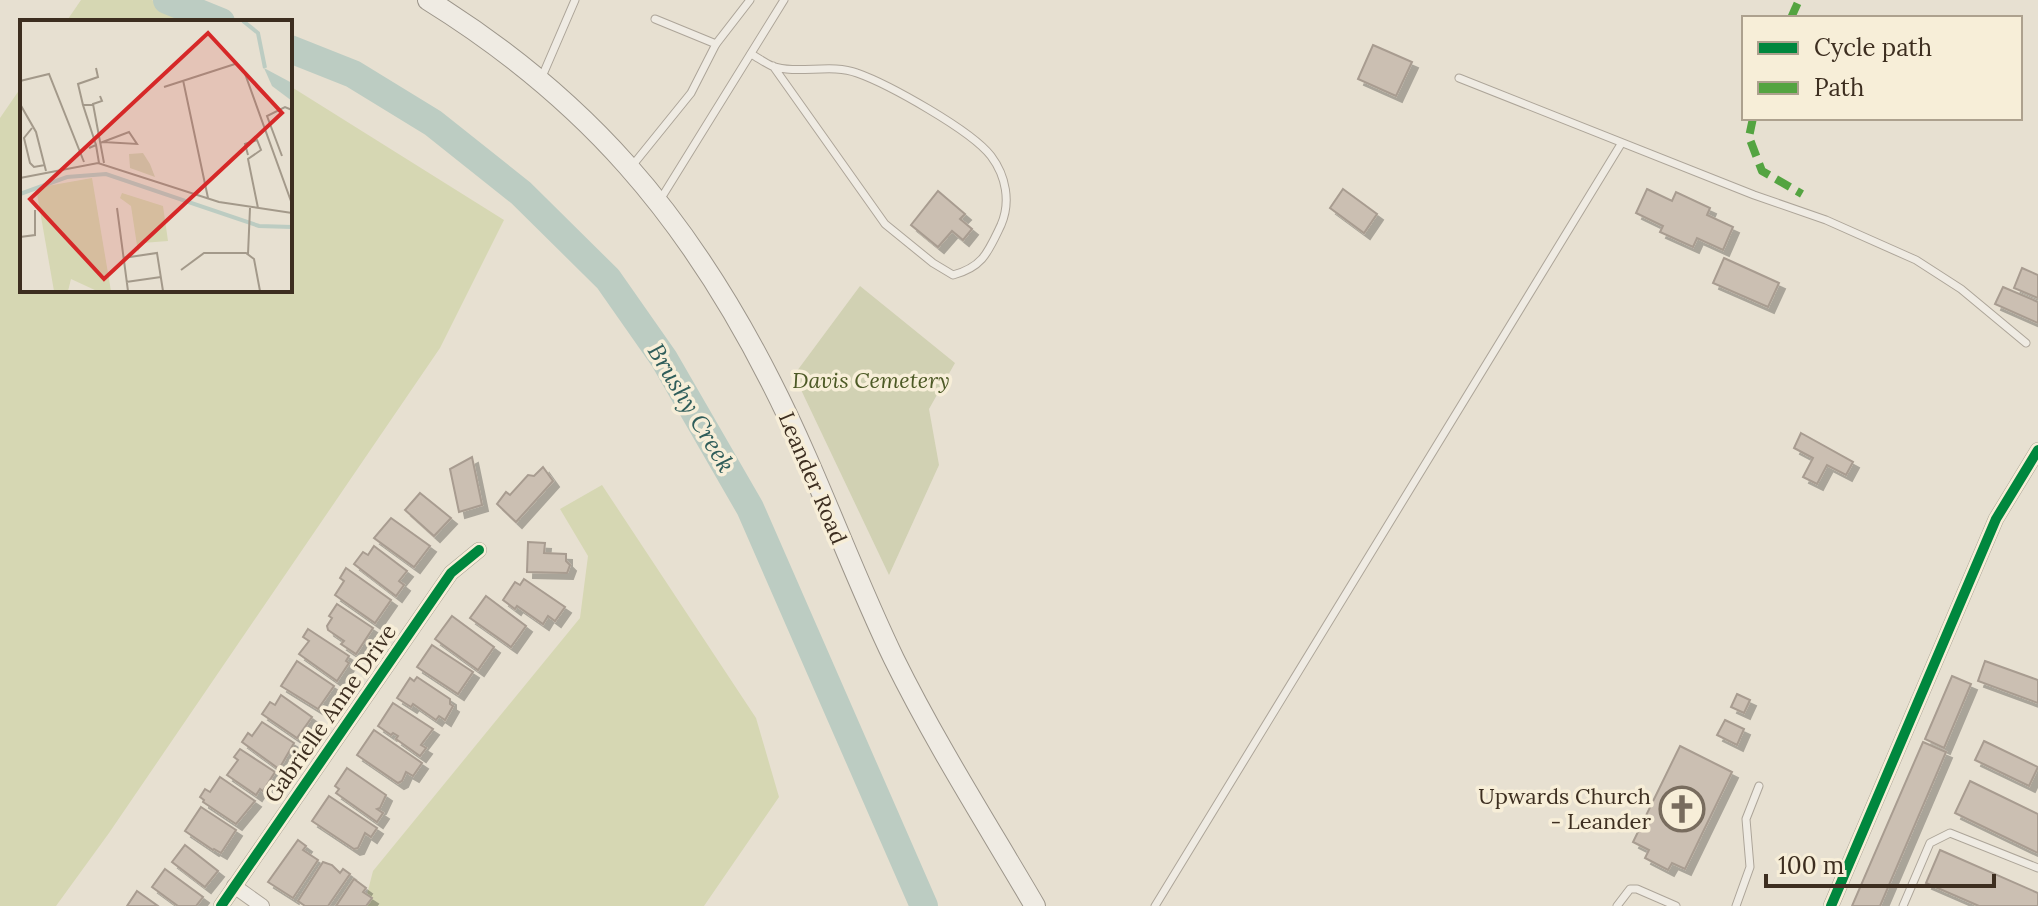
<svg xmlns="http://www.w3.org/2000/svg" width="2038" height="906" font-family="Lora,serif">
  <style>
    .green { fill: #d6d7b3 }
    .cemetery { fill: #d1d1b3 }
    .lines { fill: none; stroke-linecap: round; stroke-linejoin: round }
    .river { stroke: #bcccc2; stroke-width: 28 }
    .building { fill: #cbbfb2; stroke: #a89c90; stroke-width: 2; filter: url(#shadow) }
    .lane-casing { stroke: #ada599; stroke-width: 9 }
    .street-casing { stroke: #ada599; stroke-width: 16 }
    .secondary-casing { stroke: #9c958a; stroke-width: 22 }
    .lane { stroke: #efebe3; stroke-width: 7 }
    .street { stroke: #efebe3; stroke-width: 14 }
    .secondary { stroke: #efebe3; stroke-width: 20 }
    .quiet { stroke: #54a441; stroke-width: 8; stroke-dasharray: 16 8; stroke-linecap: butt }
    .cycleway-casing { stroke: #f7eed8; stroke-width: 15 }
    .cycleway { stroke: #00873e; stroke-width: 10 }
    .labels { text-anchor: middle; stroke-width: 7; stroke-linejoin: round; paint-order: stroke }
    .park-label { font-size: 22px; font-style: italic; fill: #4d5a26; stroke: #f7eed8 }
    .street-label { font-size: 22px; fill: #3d2e20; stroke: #f7eed8 }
    .poi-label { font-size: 22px; fill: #3d2e20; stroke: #f7eed8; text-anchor: end }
    .water-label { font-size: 24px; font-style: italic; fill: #2f5d5a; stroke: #f7eed8 }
    .inset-river { fill: none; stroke: #bcccc2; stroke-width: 4 }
    .inset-road { fill: none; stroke: #a3998a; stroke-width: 2 }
    .view { fill: #d62828; fill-opacity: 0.15; stroke: #d62828; stroke-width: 4 }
    .inset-edge { fill: none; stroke: #3d2e20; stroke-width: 4 }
  </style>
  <defs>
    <filter id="shadow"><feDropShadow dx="6" dy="6" stdDeviation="0" flood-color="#0004"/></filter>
  </defs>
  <rect width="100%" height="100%" fill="#e7e0d1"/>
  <g class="green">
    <polygon points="81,0 152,0 187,22 66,22"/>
    <polygon points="22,86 22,290 290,290 290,86 504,220 440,348 109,833 56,906 0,906 0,118"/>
    <polygon points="602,485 756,718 779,797 704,906 364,906 373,871 580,618 588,556 560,509"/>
  </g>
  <polygon class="cemetery" points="860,286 955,363 929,409 939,465 889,575 794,375"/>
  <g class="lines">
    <g class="river">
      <polyline points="167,0 221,22"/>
      <polyline points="290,49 353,74 433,123 521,193 608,279 664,359 750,508 924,906"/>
    </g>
  </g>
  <g class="building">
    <polygon points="1373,45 1412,62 1396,96 1358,79"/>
    <polygon points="1343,189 1377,214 1364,233 1330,208"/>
    <polygon points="1647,189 1672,201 1676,192 1710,208 1707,215 1733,227 1723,250 1697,238 1693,247 1660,232 1663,226 1636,213"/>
    <polygon points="938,191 965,214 960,219 972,229 963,240 952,231 938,247 911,225"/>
    <polygon points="1724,258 1779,283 1768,307 1713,283"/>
    <polygon points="2022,268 2038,275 2038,298 2014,288"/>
    <polygon points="2003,287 2038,302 2038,323 1995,304"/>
    <polygon points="1801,433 1853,462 1846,475 1827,465 1817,484 1803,477 1813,458 1794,448"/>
    <polygon points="472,457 482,505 459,512 450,469"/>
    <polygon points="543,467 553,481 516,522 497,504 506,492 510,495 528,475 534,476"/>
    <polygon points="420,493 451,518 434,536 405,510"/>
    <polygon points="391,518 430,546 414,567 374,538"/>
    <polygon points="528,542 545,543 544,553 566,554 566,561 570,565 567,573 527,572"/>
    <polygon points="374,546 407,571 399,581 404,585 396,596 354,564 363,552 368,555"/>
    <polygon points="346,568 391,600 375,623 335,595 344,581 340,578"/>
    <polygon points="524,579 565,607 555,621 548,616 543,624 517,606 515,609 503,600 515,582 520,585"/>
    <polygon points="486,596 526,626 511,647 470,618"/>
    <polygon points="337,604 373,628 356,654 341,644 344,641 328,630 327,626 332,618 329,616"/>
    <polygon points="452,616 494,647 478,670 435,639"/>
    <polygon points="308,629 349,656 346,661 349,663 337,681 299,654 309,641 303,637"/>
    <polygon points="432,645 473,672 458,694 417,667"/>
    <polygon points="297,661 334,686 318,709 281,686"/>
    <polygon points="1985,661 2038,680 2038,703 1978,681"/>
    <polygon points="1952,676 1971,684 1944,748 1925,739"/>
    <polygon points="417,677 450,699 450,704 453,706 445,720 439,716 436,720 413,704 411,707 397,698 410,678 414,681"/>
    <polygon points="1737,694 1750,700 1744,713 1731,707"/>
    <polygon points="281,695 312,717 297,738 262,714 270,702 275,705"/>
    <polygon points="393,703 433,729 421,745 426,748 420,756 396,739 398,736 393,733 391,735 378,726"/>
    <polygon points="1725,720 1744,729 1737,745 1717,735"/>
    <polygon points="262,722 294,743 279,769 242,742 248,733 252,736"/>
    <polygon points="374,730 422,763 413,776 406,772 402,781 398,783 357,755"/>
    <polygon points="1984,741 2038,767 2029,786 1975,760"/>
    <polygon points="1923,742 1946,752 1880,906 1852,906"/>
    <polygon points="1680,746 1732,772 1685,869 1672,863 1668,870 1645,858 1649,850 1633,842"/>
    <polygon points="240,749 275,772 263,791 260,789 256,795 227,775 238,760 234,757"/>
    <polygon points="347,768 386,795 380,808 377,809 383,813 377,822 336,793 339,789 335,786"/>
    <polygon points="220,777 255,801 236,824 203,802 204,800 200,797 205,789 210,792"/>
    <polygon points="1970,781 2038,814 2038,853 1955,813"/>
    <polygon points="329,796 377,828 371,837 365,833 358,848 354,849 312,821"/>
    <polygon points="201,807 236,830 221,853 214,849 213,850 185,831"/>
    <polygon points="298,840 306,846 303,850 318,860 293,898 268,882"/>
    <polygon points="185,845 218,871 205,887 172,862"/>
    <polygon points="1940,850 2038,893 2038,906 1979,906 1926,883"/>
    <polygon points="323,862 332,865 340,873 343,869 350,874 328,906 305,906 298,901"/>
    <polygon points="165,869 203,897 196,906 178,906 152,887"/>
    <polygon points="354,879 366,888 363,892 372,898 366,906 336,906"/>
    <polygon points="137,891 158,906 127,906"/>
  </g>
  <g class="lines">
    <g class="lane-casing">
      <g id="lane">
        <polyline points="716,44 750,0"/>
        <path d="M751,54C757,57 765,63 772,66C798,75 831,63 857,73C888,84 971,130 991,156C1006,176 1011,202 1001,225C988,252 983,267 953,275L933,263L885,224L773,66"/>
        <polyline points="1459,78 1754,195 1826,220 1916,260 1961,289 2026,343"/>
        <polyline points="541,79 575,0"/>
        <polyline points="632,166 691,93 716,44 655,19"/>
        <polyline points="660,200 784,0"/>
        <polyline points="1155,906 1621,144"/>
        <polyline points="1617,906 1630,889 1637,889 1676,906"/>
        <polyline points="1736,906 1750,867 1746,819 1759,786"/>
        <polyline points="1903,906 1930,843 1950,833 2038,868"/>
      </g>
    </g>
    <g class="street-casing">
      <g id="street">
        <polyline points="234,886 262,906"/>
        <polyline points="221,906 451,573 479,550"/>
        <polyline points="1831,906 1996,519 2038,450"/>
      </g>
    </g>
    <g class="secondary-casing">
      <path id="secondary" d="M428,0C586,98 687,216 771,382C817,472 850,568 894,659C936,744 987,824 1035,906"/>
    </g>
    <use href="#lane" class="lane"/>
    <use href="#street" class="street"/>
    <use href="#secondary" class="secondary"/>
    <g class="quiet">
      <polyline points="1791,18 1799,0"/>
      <polyline points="1753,118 1749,137 1762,171 1802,194"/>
    </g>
    <g class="cycleway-casing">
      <g id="cycleway">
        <polyline points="221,906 451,573 479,550"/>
        <polyline points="1831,906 1996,519 2038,450"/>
      </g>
    </g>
    <use href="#cycleway" class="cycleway"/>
  </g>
  <defs>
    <g id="church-ring" transform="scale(2.3)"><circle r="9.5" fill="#f7eed8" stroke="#786c5e" stroke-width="1.5"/><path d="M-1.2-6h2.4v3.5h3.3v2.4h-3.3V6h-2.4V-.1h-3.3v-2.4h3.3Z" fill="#786c5e"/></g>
  </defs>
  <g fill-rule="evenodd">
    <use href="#church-ring" x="1682" y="809"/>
  </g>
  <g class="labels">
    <g class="park-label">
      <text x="871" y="388">Davis Cemetery</text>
    </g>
    <g class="street-label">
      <text transform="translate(813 478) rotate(67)" y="8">Leander Road</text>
      <text transform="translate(330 713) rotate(-55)" y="8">Gabrielle Anne Drive</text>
    </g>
    <g class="poi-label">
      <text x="1651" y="804">Upwards Church<tspan x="1651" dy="25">- Leander</tspan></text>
    </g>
    <g class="water-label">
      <text transform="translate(691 408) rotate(59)" y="8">Brushy Creek</text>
    </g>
  </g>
  <g transform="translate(20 20)">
    <rect width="272" height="272" fill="#e7e0d1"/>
    <path d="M72,158L91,271H77L51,259L48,271H34L16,168ZM102,173L143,186L148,221L122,223L118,232L111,186L100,178Z" fill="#d6d7b3"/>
    <path d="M123,133L130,144L135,157L110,148L109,134Z" fill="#d1d1b3"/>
    <path d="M244,48L272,63V81L252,66Z" fill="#bcccc2"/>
    <path class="inset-river" d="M223,1L238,13L245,48M0,174L47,157L86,154L239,206L272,207"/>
    <path class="inset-road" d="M224,51L272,184M163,60L188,178M0,61L29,54L64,142M144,67L215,44M80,76L82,81L73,84L84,143M0,84L16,112L26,151M63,85L58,64L78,57L76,48M73,85H63L76,125M12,108L4,118L10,143L14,147L25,145M80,123L109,112L117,124L83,122M69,128L76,125L79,143M228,135L225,124L237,120L241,130L228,139L238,188M262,136L247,96L265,87L272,90M0,158L78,143L199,182L272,193M97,188L108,271M0,217L15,215V190M228,234L230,188M103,238L137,233L143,271M161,250L184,233H226L234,239L240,271M106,262L141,257"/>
    <path class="view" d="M188,13L262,93L84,259L10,179Z"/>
    <rect width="272" height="272" class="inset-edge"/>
  </g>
  <rect x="1742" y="16" width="280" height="104" fill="#f7eed8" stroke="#ada18e" stroke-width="2"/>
  <rect x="1758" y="42" width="40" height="12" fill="#00873e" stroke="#ada18e" stroke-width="2"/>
  <text x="1814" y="56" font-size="24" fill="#3d2e20">Cycle path</text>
  <rect x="1758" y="82" width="40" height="12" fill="#54a441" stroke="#ada18e" stroke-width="2"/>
  <text x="1814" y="96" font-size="24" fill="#3d2e20">Path</text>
  <path d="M1766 874v12h228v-12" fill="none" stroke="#3d2e20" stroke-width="4"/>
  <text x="1778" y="874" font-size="24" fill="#3d2e20" stroke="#f7eed8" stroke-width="6" paint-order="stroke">100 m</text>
</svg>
